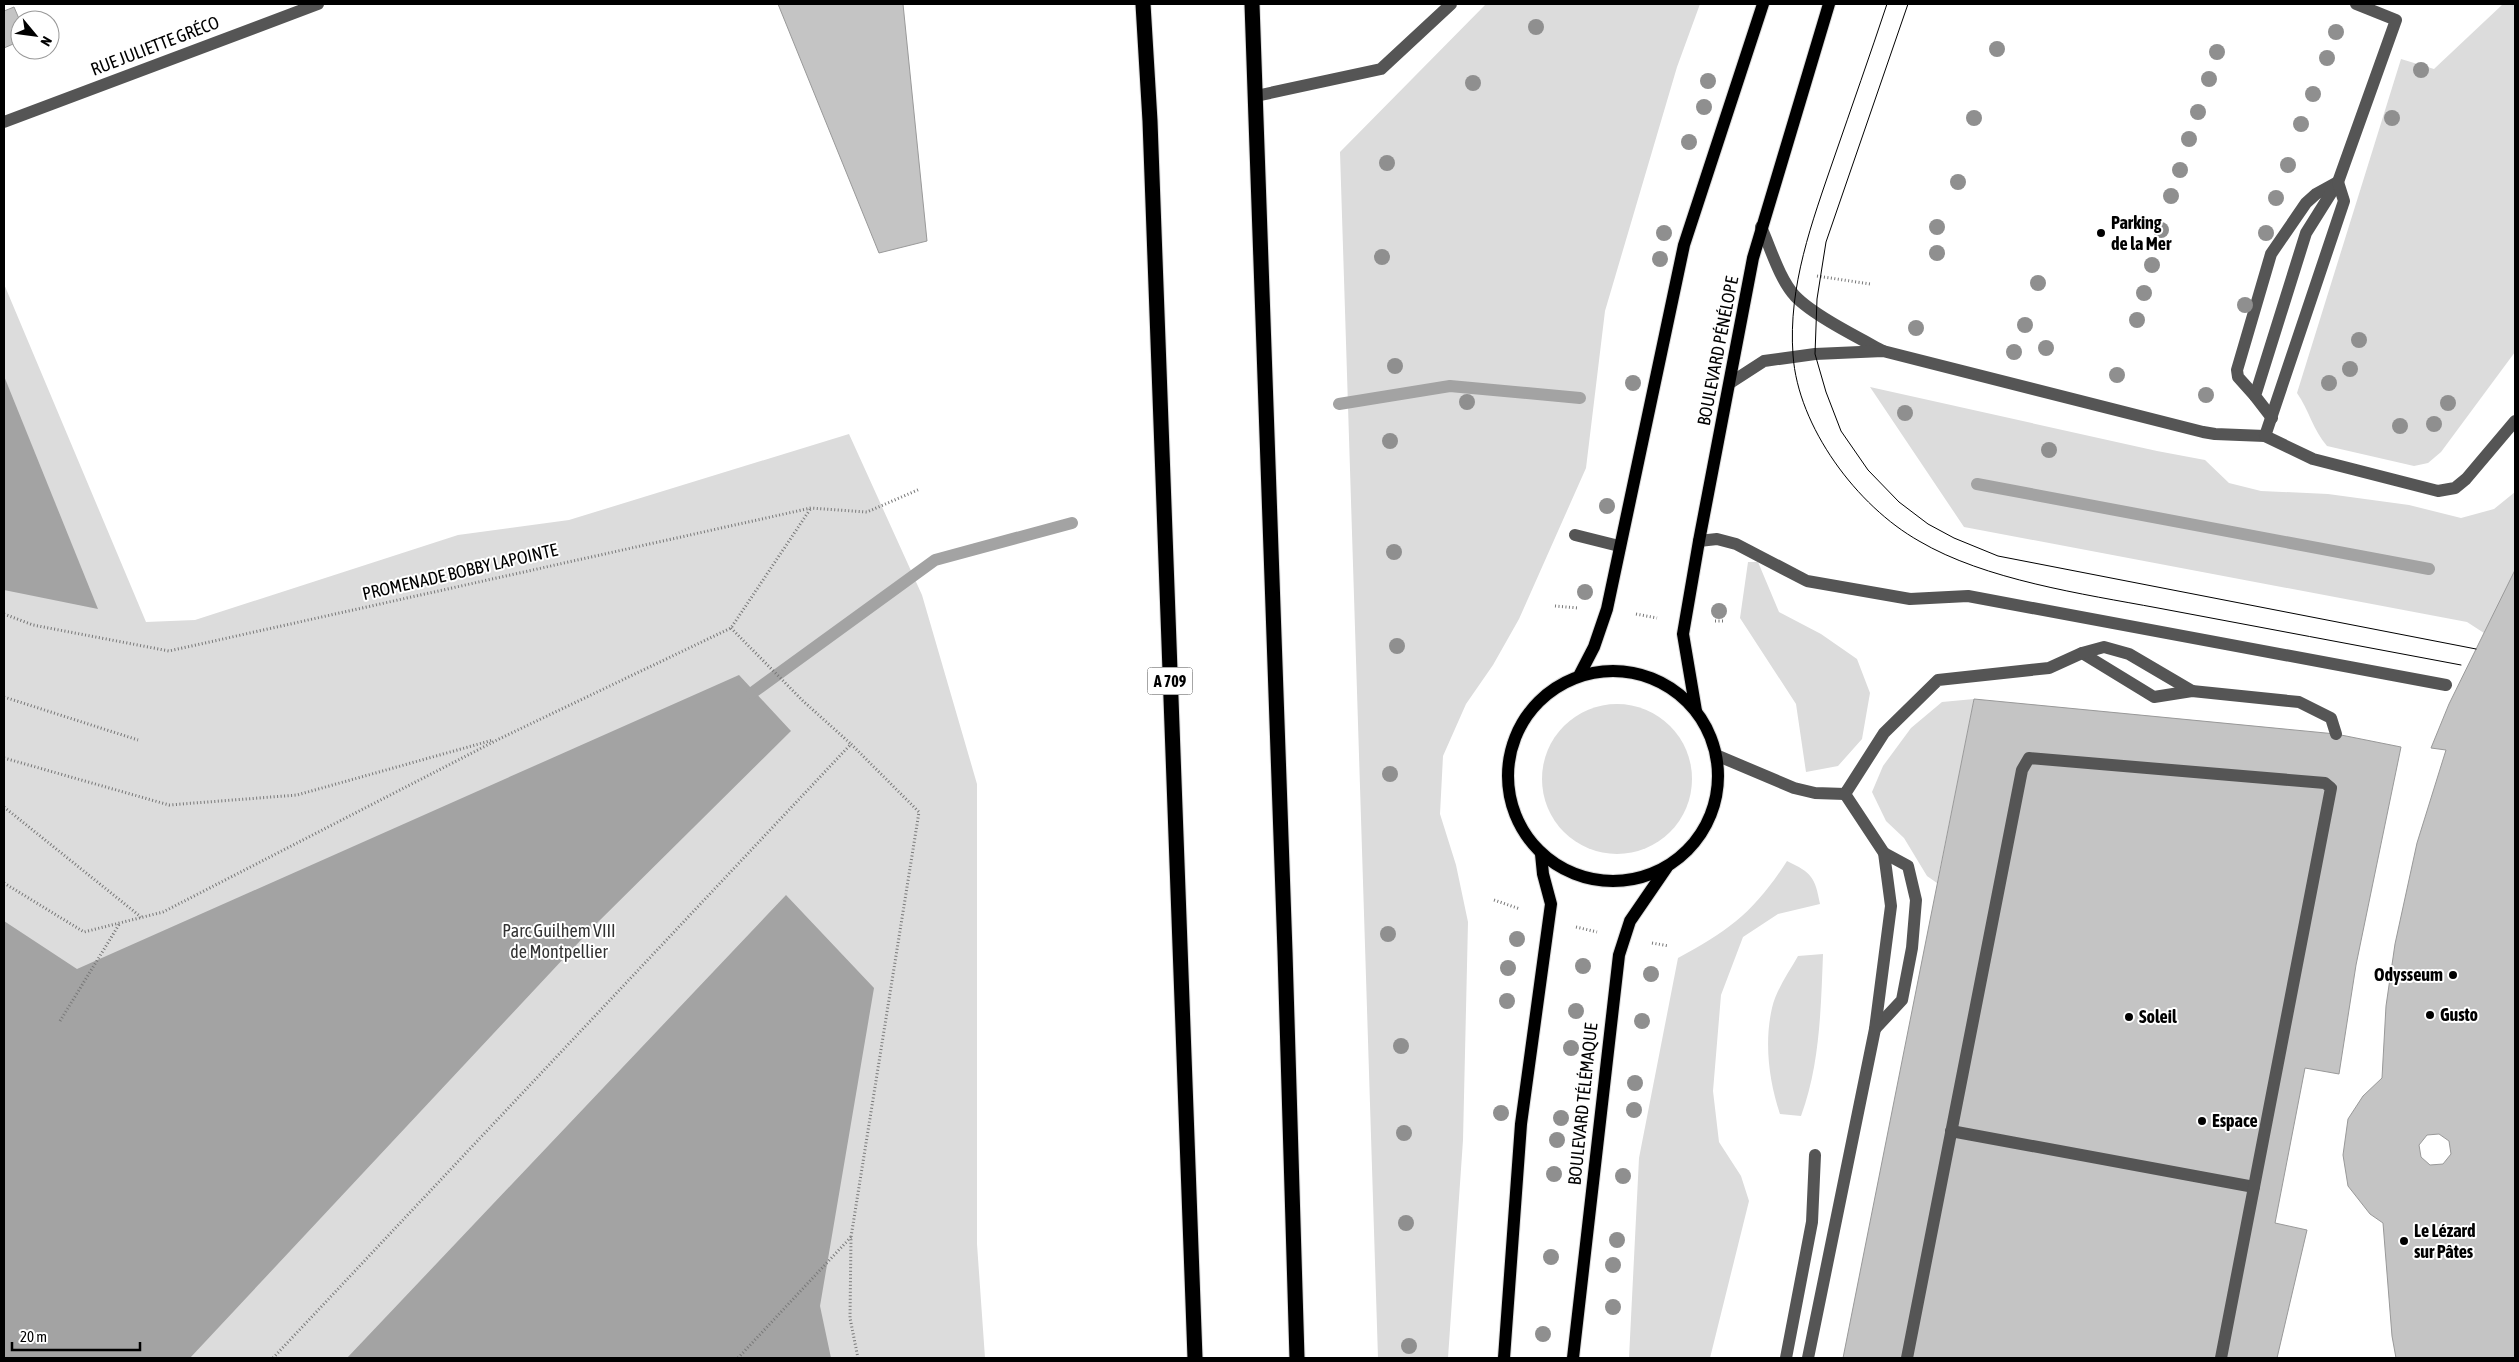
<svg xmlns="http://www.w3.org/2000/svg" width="2519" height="1362" font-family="'Asap Condensed',sans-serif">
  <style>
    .green { fill: #dcdcdc }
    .water { fill: #a3a3a3 }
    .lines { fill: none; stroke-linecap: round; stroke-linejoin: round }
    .stream { stroke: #a3a3a3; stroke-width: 12 }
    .building { fill: #c4c4c4; stroke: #999; fill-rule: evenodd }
    .major-casing { stroke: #dbdbdb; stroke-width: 14 }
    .highway-casing { stroke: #dbdbdb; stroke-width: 17 }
    .path { stroke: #777; stroke-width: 3; stroke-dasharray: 1 2.5; stroke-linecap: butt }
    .minor { stroke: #555; stroke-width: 12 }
    .major { stroke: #000; stroke-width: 12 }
    .highway { stroke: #000; stroke-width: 15 }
    .tram { stroke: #000; stroke-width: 1 }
    .tree { fill: #8f8f8f }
    .poi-dot { fill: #000; stroke: #fff; stroke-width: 2 }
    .labels { text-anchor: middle; stroke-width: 4; stroke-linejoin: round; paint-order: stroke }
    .shield { fill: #fff; stroke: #4c4c4c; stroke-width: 1 }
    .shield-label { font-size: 16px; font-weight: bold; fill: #000 }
    .street-label { font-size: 18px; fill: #000; stroke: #fff }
    .poi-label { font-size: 18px; font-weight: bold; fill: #000; stroke: #fff; text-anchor: start }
    .park-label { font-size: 18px; fill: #333; stroke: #fff }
  </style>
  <rect width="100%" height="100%" fill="#fff"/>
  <g class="green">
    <polygon points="1486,4 1700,4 1677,67 1605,311 1586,468 1519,619 1493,665 1466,704 1443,756 1440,814 1456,865 1468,922 1463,1140 1448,1358 1378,1358 1340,152"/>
    <path d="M2503,4H2515V352L2441,452L2428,463L2414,466L2327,446C2313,430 2309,410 2297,393L2401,59L2434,69Z"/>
    <polygon points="4,284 146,622 195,620 458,535 569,520 849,434 922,595 977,784 977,1244 985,1358 4,1358"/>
    <polygon points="1870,387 2157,451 2205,460 2229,483 2261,491 2328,494 2409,505 2461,518 2494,509 2515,492 2515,570 2484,633 2467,622 1964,527"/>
    <polygon points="1748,562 1758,562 1779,612 1821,634 1857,659 1870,693 1862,739 1838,766 1806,772 1796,704 1740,618"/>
    <polygon points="1974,699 1937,883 1927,876 1904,838 1886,821 1872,792 1883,766 1911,728 1942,702"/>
    <circle cx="1617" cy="779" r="75"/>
    <path d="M1787,861C1812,873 1815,877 1820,904L1778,914L1743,937L1721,995L1713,1091L1719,1142L1741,1176L1749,1201L1710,1358H1629L1639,1158L1678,958C1729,931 1755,911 1787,861Z"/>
    <path d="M1823,954C1821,1007 1820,1065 1801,1116L1780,1114C1769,1081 1764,1043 1772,1008C1776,990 1789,972 1798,956Z"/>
  </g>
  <g class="water">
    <polygon points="4,376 98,609 4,590"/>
    <polygon points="739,675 791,731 594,926 190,1358 4,1358 4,921 77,969"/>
    <polygon points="786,895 874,988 820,1306 831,1358 347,1358"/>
  </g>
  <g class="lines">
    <g class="stream">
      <polyline points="1339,404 1450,386 1580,398"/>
      <polyline points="1977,484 2429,569"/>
      <polyline points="752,693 935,560 1072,523"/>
    </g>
  </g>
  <g class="building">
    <polygon points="778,4 903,4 927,241 879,253"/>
    <polygon points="14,7 20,21 20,41 4,48 4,11"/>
    <path d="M2515,570V1358H2396L2392,1336L2383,1223L2370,1214L2348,1186L2343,1155L2348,1119L2363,1096L2382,1078L2386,1006L2395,944L2417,843L2446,750L2431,748L2449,704ZM2439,1134L2449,1141L2451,1154L2443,1164L2430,1165L2421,1157L2419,1145L2427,1135Z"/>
    <polygon points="1974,699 2336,734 2401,747 2356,965 2339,1074 2305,1068 2275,1223 2307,1230 2277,1358 1843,1358"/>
  </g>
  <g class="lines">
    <g class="major-casing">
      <g id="major">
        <circle cx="1613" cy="776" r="105"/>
        <polyline points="1579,676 1594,647 1607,609 1684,245 1763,4"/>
        <polyline points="1696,711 1683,634 1699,541 1753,258 1829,4"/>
        <polyline points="1504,1358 1521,1124 1551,904 1543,874 1541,854"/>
        <polyline points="1573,1358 1619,955 1630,921 1667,867"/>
      </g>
    </g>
    <g class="highway-casing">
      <g id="highway">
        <polyline points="1143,4 1150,121 1195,1358"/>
        <polyline points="1252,4 1285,952 1297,1358"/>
      </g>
    </g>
    <g class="path">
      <polyline points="1817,276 1870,284"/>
      <polyline points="1555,606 1578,608"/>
      <polyline points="4,614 33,625 169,651 811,508 867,512 920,489"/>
      <polyline points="1636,614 1657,618"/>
      <polyline points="1715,621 1725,621"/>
      <polyline points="731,628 803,701 851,744"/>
      <polyline points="4,697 138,740"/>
      <polyline points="4,758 169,805 297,795 493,740"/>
      <polyline points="4,807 141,917"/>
      <polyline points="4,883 84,932 163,912 501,738 731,628 811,508"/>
      <polyline points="1494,900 1520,909"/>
      <polyline points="1576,927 1597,932"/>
      <polyline points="1652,943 1669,946"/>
      <polyline points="60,1021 120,923"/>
      <polyline points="273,1358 851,744 919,812 851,1237 850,1318 858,1358"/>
      <polyline points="738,1358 851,1237"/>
    </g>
    <g class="minor">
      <polyline points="1256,96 1381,69 1451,4"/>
      <polyline points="4,122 318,4"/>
      <path d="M1761,227C1771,249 1779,278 1795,296C1813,315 1859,338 1883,351"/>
      <polyline points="1730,383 1764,361 1815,354 1883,351 2203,432 2215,434 2265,436 2313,459 2438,491 2455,488 2466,479 2515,421"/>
      <polyline points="2255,396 2238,377 2237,370 2271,254 2306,203 2316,194 2336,183"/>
      <polyline points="2272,418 2255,396 2306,233 2338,182 2396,20 2356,4"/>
      <polyline points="2265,436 2344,201 2338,182"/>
      <polyline points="1575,535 1619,546"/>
      <polyline points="1699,541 1717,539 1736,544 1807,581 1910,599 1968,596 2446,685"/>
      <polyline points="2082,653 2154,697 2192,691 2299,702 2331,718 2336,734"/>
      <polyline points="1716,755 1794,788 1815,793 1845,794 1884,733 1938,680 2049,668 2082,653 2104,647 2129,654 2192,691"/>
      <polyline points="1875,1029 1902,1000 1912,948 1916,900 1908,866 1884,853"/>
      <polyline points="1951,1131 2254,1187"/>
      <polyline points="1786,1358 1812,1222 1815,1155"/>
      <polyline points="1808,1358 1875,1029 1891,906 1884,853 1845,794"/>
      <polyline points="1907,1358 2022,770 2029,758 2325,783 2331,788 2221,1358"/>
    </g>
    <use href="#major" class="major"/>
    <use href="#highway" class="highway"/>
    <g class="tram">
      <path d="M1887,4C1870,55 1852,106 1834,158C1812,222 1788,286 1793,355C1798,427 1857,506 1919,541C1985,580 2083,594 2158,608C2259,627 2360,646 2461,665"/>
      <polyline points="1908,4 1826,242 1817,299 1815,354 1826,392 1841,431 1868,470 1899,502 1928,524 1954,538 1998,556 2476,649"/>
    </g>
  </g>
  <g class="tree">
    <circle cx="1536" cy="27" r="8"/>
    <circle cx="2336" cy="32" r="8"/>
    <circle cx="1997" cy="49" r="8"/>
    <circle cx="2217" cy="52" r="8"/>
    <circle cx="2327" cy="58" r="8"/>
    <circle cx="2421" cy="70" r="8"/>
    <circle cx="2209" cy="79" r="8"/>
    <circle cx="1708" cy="81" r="8"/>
    <circle cx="1473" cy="83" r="8"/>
    <circle cx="2313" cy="94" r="8"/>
    <circle cx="1704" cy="107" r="8"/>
    <circle cx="2198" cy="112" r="8"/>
    <circle cx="1974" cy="118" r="8"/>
    <circle cx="2392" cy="118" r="8"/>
    <circle cx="2301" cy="124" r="8"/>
    <circle cx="2189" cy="139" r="8"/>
    <circle cx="1689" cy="142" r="8"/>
    <circle cx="1387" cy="163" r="8"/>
    <circle cx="2288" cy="165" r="8"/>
    <circle cx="2180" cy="170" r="8"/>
    <circle cx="1958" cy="182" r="8"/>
    <circle cx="2171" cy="196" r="8"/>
    <circle cx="2276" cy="198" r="8"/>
    <circle cx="1937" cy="227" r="8"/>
    <circle cx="2161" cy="230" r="8"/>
    <circle cx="1664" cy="233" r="8"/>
    <circle cx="2266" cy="233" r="8"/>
    <circle cx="1937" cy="253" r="8"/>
    <circle cx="1382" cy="257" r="8"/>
    <circle cx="1660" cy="259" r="8"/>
    <circle cx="2152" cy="265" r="8"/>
    <circle cx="2038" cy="283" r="8"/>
    <circle cx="2144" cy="293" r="8"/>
    <circle cx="2245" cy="305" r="8"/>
    <circle cx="2137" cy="320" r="8"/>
    <circle cx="2025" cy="325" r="8"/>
    <circle cx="1916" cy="328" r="8"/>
    <circle cx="2359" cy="340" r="8"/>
    <circle cx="2046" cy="348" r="8"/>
    <circle cx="2014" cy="352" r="8"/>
    <circle cx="1395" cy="366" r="8"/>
    <circle cx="2350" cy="369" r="8"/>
    <circle cx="2117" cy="375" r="8"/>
    <circle cx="1633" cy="383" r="8"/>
    <circle cx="2329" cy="383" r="8"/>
    <circle cx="2206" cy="395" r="8"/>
    <circle cx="1467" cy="402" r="8"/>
    <circle cx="2448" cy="403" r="8"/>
    <circle cx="1905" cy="413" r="8"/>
    <circle cx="2434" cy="424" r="8"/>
    <circle cx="2400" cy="426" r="8"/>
    <circle cx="1390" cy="441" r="8"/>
    <circle cx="2049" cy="450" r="8"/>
    <circle cx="1607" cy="506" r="8"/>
    <circle cx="1394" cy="552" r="8"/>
    <circle cx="1585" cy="592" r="8"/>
    <circle cx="1719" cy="611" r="8"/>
    <circle cx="1397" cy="646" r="8"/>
    <circle cx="1390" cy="774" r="8"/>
    <circle cx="1388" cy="934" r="8"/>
    <circle cx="1517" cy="939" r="8"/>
    <circle cx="1583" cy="966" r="8"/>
    <circle cx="1508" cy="968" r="8"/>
    <circle cx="1651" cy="974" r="8"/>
    <circle cx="1507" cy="1001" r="8"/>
    <circle cx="1576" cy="1011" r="8"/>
    <circle cx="1642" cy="1021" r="8"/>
    <circle cx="1401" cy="1046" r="8"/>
    <circle cx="1571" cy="1048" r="8"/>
    <circle cx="1635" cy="1083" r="8"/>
    <circle cx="1634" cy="1110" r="8"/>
    <circle cx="1501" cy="1113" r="8"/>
    <circle cx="1561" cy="1118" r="8"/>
    <circle cx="1404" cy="1133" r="8"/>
    <circle cx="1557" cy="1140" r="8"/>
    <circle cx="1554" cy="1174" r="8"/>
    <circle cx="1623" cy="1176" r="8"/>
    <circle cx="1406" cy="1223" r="8"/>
    <circle cx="1617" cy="1240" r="8"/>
    <circle cx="1551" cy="1257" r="8"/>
    <circle cx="1613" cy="1265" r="8"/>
    <circle cx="1613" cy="1307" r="8"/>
    <circle cx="1543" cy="1334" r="8"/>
    <circle cx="1409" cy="1346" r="8"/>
  </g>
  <g class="poi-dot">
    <circle cx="2101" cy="233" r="5"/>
    <circle cx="2453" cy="975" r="5"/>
    <circle cx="2430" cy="1015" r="5"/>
    <circle cx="2129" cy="1017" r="5"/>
    <circle cx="2202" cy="1121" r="5"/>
    <circle cx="2404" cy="1241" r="5"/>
  </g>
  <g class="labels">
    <rect class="shield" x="1147.5" y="667.5" width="45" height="27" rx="4"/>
    <g class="shield-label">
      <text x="1170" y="687">A 709</text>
    </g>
    <g class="street-label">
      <text transform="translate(155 46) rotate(-21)" y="6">RUE JULIETTE GRÉCO</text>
      <text transform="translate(1718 351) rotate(-79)" y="6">BOULEVARD PÉNÉLOPE</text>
      <text transform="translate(460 572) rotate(-13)" y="6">PROMENADE BOBBY LAPOINTE</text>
      <text transform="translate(1583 1104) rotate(-84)" y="6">BOULEVARD TÉLÉMAQUE</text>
    </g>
    <g class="poi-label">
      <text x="2111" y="229">Parking<tspan x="2111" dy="21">de la Mer</tspan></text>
      <text x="2443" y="981" text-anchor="end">Odysseum</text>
      <text x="2440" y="1021">Gusto</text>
      <text x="2139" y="1023">Soleil</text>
      <text x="2212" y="1127">Espace</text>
      <text x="2414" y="1237">Le Lézard<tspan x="2414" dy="21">sur Pâtes</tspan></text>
    </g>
    <g class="park-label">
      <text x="559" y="937">Parc Guilhem VIII<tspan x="559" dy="21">de Montpellier</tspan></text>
    </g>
  </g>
  <rect width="2519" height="1362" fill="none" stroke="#000000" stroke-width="10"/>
  <g transform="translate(35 35) rotate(119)"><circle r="24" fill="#ffffff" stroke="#999999"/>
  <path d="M0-4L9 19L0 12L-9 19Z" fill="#000000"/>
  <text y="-8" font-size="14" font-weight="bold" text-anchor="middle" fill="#000000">N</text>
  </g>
  <path d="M12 1342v8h128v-8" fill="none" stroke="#000000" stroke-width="2.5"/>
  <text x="20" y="1342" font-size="15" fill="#000000" stroke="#ffffff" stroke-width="4" paint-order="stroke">20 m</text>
</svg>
